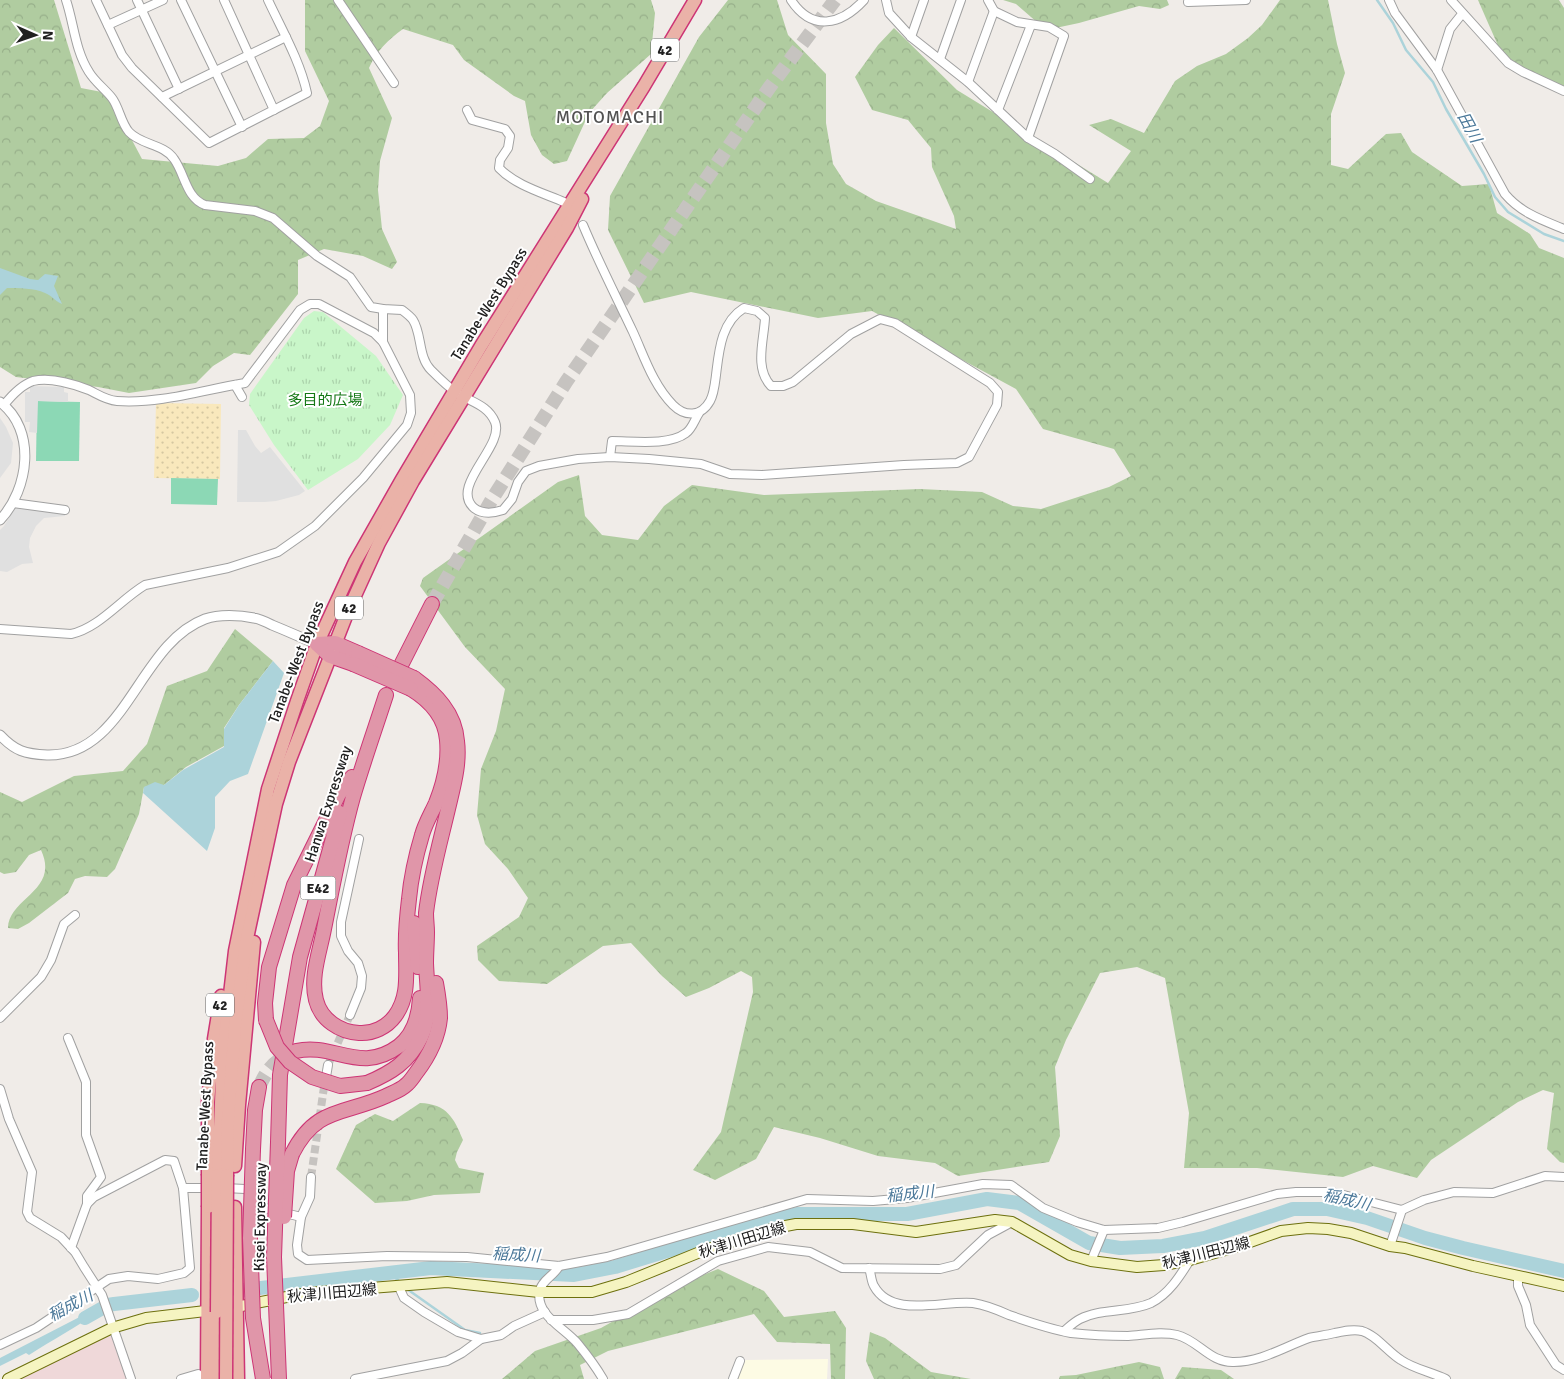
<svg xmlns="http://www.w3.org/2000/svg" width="1564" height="1379" font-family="Signika,'Noto Sans JP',sans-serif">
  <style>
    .commercial { fill: #efd8d9 }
    .education { fill: #fdfbe4 }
    .forest { fill: url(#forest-crowns) }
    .sand { fill: url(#sand-dots) }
    .park { fill: url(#park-tufts) }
    .pitch { fill: #8cd8b5 }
    .parking { fill: #e0e0e0 }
    .water { fill: #acd3da }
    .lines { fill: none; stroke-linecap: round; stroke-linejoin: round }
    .stream { stroke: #acd3da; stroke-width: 2.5 }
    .river { stroke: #acd3da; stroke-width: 14 }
    .minor-tunnel { stroke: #c6c3c0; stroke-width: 8; stroke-dasharray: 8 4; stroke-linecap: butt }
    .motorway-tunnel { stroke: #c6c3c0; stroke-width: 14; stroke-dasharray: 14 7; stroke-linecap: butt }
    .minor-casing { stroke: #a1a1a1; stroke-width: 10 }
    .tertiary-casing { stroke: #a1a1a1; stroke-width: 11 }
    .secondary-casing { stroke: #6d700e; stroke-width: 12 }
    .trunk-casing { stroke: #cd3575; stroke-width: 15 }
    .motorway-casing { stroke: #cd3575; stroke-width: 16 }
    .minor { stroke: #fff; stroke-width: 8 }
    .tertiary { stroke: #fff; stroke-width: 9 }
    .secondary { stroke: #f5f4c1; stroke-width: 10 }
    .trunk { stroke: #eab2a8; stroke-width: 12 }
    .motorway { stroke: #e096a9; stroke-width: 14 }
    .trunk-bridge-casing { stroke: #cd3575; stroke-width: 15; stroke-linecap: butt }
    .motorway-bridge-casing { stroke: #cd3575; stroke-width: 16; stroke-linecap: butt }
    .trunk-bridge { stroke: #eab2a8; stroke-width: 12 }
    .motorway-bridge { stroke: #e096a9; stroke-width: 14 }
    .labels { text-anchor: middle; stroke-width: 4; stroke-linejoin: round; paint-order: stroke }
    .shield { fill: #fff; stroke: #636363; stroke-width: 1 }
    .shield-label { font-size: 14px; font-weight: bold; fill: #202020 }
    .street-label { font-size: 15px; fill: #202020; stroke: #fff }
    .park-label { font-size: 15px; fill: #157816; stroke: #fff }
    .water-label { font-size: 16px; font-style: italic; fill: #4c799a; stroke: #fff }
    .quarter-label { font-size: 18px; letter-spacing: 1px; fill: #535353; stroke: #fff }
  </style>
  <defs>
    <pattern id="forest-crowns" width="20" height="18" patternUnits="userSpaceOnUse" patternTransform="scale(1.25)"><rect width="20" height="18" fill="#b0cca0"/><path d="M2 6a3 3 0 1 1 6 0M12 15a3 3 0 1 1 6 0" fill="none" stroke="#97af8a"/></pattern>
    <pattern id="sand-dots" width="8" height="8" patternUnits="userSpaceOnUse" patternTransform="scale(1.25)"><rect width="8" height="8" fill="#f9e8bc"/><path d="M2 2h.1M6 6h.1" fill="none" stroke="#d5c7a1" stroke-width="1.8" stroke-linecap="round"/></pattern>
    <pattern id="park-tufts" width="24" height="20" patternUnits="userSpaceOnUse" patternTransform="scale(1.25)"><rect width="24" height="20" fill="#c9f6c9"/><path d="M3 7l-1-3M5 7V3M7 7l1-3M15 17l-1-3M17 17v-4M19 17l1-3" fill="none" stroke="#acd3ac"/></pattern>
  </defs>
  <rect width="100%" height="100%" fill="#f0ece8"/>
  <polygon class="commercial" points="112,1328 131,1379 8,1379"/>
  <polygon class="education" points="828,1359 827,1379 736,1379 742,1364 746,1360"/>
  <g class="forest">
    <path d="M0,0H54L81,88L107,93L142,159L218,166L246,158L268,139L304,138L320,126L329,101L305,51V0H651L655,13L651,54L607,93L589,113L567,161L554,164L542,155L531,135L525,101L514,96L464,60L453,45L403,29C388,40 377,50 369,68L392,118L380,161L378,190L382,229L397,262L392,269L363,256L324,249L298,260V294L250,355L234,353L213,366L196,383L129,393L98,387L16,377L0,367Z"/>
    <polygon points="728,0 777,0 788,35 826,74 826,123 833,164 846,184 876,201 956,229 954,216 932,167 931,148 908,120 872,110 855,77 878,45 894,28 957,90 1108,183 1131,151 1089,125 1111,119 1144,133 1175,81 1197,66 1226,54 1248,38 1262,25 1280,0 1328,0 1337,44 1345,73 1331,114 1331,165 1348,169 1386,134 1401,133 1412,152 1462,186 1489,184 1497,213 1530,234 1539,248 1564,258 1564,1163 1560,1162 1547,1149 1554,1093 1543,1090 1518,1102 1431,1160 1417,1178 1373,1166 1343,1177 1257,1168 1184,1168 1189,1113 1165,978 1137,967 1100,973 1066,1040 1055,1067 1060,1136 1049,1162 958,1176 935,1163 878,1156 820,1138 774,1127 756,1159 715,1180 693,1170 721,1132 753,992 752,977 741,971 709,988 686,997 662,976 631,943 603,946 547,984 499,981 478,960 477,946 519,917 528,898 508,869 485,844 477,815 481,769 496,731 505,689 465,647 420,586 423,578 558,482 579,475 585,516 602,535 638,540 664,506 692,485 764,495 920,489 982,492 1013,506 1041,509 1109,487 1131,476 1114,449 1043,429 1016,389 872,311 818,318 691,292 644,303 608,230 610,196 699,37"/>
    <polygon points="1003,0 1167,0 1169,5 1160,9 1139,6 1079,23 1046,30 1016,4"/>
    <polygon points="1478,0 1559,0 1564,8 1564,90 1503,57"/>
    <path d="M235,629L273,661L239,705L224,728V746L186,767L164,785L144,787L139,814L115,869L107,877L85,876L75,879L68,893L29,923L18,929L8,928C9,897 60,891 41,850L29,855L16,872L4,874L0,872V792L22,802L74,776L123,771L147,744L167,686L207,671Z"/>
    <path d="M420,1103C447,1104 454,1118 463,1140L457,1152L455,1160L459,1168L484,1173L480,1193L434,1195L407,1201L375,1203L336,1169L356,1125L375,1114L393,1121Z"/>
    <polygon points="718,1269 764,1291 784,1317 835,1311 846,1328 845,1379 831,1379 830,1344 777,1342 754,1314 608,1351 580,1365 584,1379 502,1379 535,1351 601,1328 678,1285"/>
    <polygon points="870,1332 885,1338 931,1372 971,1379 874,1379 866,1361"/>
    <polygon points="1139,1362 1160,1367 1164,1379 1059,1379 1060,1376 1076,1375"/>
    <polygon points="1182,1367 1221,1370 1234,1379 1175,1379"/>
  </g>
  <polygon class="sand" points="156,403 221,404 220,479 154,478"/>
  <polygon class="park" points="314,311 323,312 376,356 403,395 390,425 358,459 308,490 274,445 249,405 250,394 304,318"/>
  <g class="pitch">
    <polygon points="37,401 80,402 79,461 36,461"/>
    <polygon points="171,478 218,479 217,505 171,504"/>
  </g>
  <g class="parking">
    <polygon points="30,386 64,387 64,392 68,393 68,402 38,401 37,433 29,432 30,422 25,422 25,392 30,392"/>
    <polygon points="0,418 6,427 13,443 11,463 0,478"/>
    <polygon points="238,430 246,430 255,446 261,453 270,447 305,491 299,495 276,501 265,502 237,502"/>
    <polygon points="15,508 64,512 65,516 44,518 36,526 30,538 29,547 33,563 22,564 7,572 0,571 0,530 4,526"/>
  </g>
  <g class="water">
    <path d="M0,268L30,279L38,280L45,274L58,276L54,286L62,304C53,300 53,296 45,293C34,288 19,288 7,288L0,295Z"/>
    <polygon points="273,661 284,673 248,774 230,781 215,797 215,828 207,851 143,793 144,787 155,782 164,785 183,770 224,747 224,729 239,705"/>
    <path d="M99,1307L101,1310C77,1327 52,1340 29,1355L26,1353L0,1366V1358Z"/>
  </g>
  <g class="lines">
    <g class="stream">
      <polyline points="1377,0 1393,23 1406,50 1433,82 1446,109 1484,174 1495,197 1508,212 1544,234 1564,241"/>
      <polyline points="390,1273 400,1282"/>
      <polyline points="407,1289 465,1330 480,1333"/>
    </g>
    <g class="river">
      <polyline points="244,1290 431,1268 574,1275 615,1267 752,1225 797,1214 907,1214 987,1199 1019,1203 1089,1243 1120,1248 1163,1246 1205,1238 1293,1209 1327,1209 1367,1218 1425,1238 1463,1248 1564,1271"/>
      <polyline points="85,1318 108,1305 114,1304 192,1295"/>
    </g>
    <g class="minor-tunnel">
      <polyline points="328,1065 350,1015"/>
      <polyline points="311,1177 324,1087"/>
    </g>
    <g class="motorway-tunnel">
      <polyline points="432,604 491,501 566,382 769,88 835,0"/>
      <path d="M259,1087C267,1070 272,1063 289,1054"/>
    </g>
    <g class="minor-casing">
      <g id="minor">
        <path d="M66,0C74,24 75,50 89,72C95,82 105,89 112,98C119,107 121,123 129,132C141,145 164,144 174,159C185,174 186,198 205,205L255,211L273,218L317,256L350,277L371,307L383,309L402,310C406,313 411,317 413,320C422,334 418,357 431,370C437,376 451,389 457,393C471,402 488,405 495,422C505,446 449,486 474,508C483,515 494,513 503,510L512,499L518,482L526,471L539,466L578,459L610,457L649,459L701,464L730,474L762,475L904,465L957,463L969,457L997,405L998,392L990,383L895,323L880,319L851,334L793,382L783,386H771C754,368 764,340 765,318L757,311L744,308C721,322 719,351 716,375C715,383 714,394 710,401C701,417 685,417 673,405C653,385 644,356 633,332C616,296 598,261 583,225"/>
        <path d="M96,0L122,55L132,68L209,143L307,93C300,61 282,30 268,0"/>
        <polyline points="137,0 179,89"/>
        <polyline points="181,0 242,127"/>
        <polyline points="224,0 274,110"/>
        <polyline points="338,0 394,83"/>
        <path d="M791,0C812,32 841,25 864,0"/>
        <polyline points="886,0 889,13 911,37 968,82 1028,138 1055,154 1090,179"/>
        <polyline points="988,0 994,11 1017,22 1049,27 1064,36 1028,138"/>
        <path d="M1389,0L1395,13L1437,70L1505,194C1521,213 1542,220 1564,229"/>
        <polyline points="1451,0 1508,63 1523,72 1564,91"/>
        <polyline points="1188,2 1246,0"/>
        <polyline points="108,25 163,0"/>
        <polyline points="911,37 924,0"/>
        <polyline points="940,59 961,0"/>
        <polyline points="1437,70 1450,29 1462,14"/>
        <polyline points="968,82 994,11"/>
        <polyline points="162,97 286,37"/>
        <path d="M467,110L472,120L505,129L510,136L508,148L500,160L499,168C515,185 543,193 564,202"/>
        <polyline points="998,110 1031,25"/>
        <polyline points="383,309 383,342"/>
        <polyline points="235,385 242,397"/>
        <path d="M610,457L612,441C633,441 669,446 686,433C692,429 695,419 699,413"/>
        <polyline points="13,503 65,510"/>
        <path d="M0,629L71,634C99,628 120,600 145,585L228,568L278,552L315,526L363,478L407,425L411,413L410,395L383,342L374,333L319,304H310L300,310L245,383C203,390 160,404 117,401C106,400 99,395 89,390C74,384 50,377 33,381C21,385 12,395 4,405"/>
        <polyline points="350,1015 361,988 362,976 358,963 348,951 341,936 341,922 359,839"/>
        <polyline points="0,1018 41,977 51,960 64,924 75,915"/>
        <polyline points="68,1038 86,1082 86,1135 101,1177 87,1196 87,1204"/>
        <polyline points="325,1083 328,1065"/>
        <polyline points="0,1089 9,1119 32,1172 27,1212 30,1218 61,1237 75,1252 84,1267 102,1295 131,1379"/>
        <polyline points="311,1177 310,1197 301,1217 297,1245 298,1254 307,1260 387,1256 467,1257 559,1266 607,1257 807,1199 873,1201 907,1198 983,1184 1011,1185 1043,1208 1077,1222 1104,1230 1158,1228 1183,1222 1277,1194 1296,1192 1332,1192 1402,1210 1424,1200 1454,1192 1493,1193 1545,1176 1564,1177"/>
        <polyline points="183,1188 211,1188"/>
        <polyline points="225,1188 245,1189 254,1195 265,1208 301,1217"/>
        <polyline points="1390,1246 1402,1210"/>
        <polyline points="1091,1261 1104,1230"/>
        <path d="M559,1266C555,1275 542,1280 540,1290C534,1315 565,1328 578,1344C587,1355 596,1367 603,1379"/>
        <path d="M869,1268C871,1273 871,1281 874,1286C892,1319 943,1300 973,1303C986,1305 998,1310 1009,1315C1029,1322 1050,1329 1071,1333C1089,1335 1110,1336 1128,1336C1144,1335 1161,1331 1177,1335C1198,1340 1210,1363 1234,1362C1261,1362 1284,1347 1309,1338C1318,1336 1327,1335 1335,1333C1344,1331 1353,1329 1362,1331C1376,1335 1388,1352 1401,1360C1414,1369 1431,1372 1446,1379"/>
        <polyline points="1518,1276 1518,1286 1526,1305 1530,1325 1556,1365 1564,1370"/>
        <polyline points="399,1287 404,1298 424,1312 458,1332 481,1339"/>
        <polyline points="551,1320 593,1320 628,1314 718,1261 768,1247 810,1252 842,1268 940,1269 956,1265 988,1235 1012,1222"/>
        <path d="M1064,1331C1069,1327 1074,1322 1080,1319C1101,1308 1129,1313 1151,1303C1169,1294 1180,1276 1190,1260"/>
        <polyline points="0,1345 36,1328 109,1279 128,1276 158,1279 184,1273 190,1268 183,1188 174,1161 165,1160 94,1197 87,1204 71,1248"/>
        <polyline points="181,1379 198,1374 198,1379"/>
        <polyline points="355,1379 447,1361 462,1353 481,1339 501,1335 514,1326 545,1312"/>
        <polyline points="733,1379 740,1361"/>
      </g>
    </g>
    <g class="tertiary-casing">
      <g id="tertiary">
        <path d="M0,402C37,430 29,489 0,520"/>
        <path d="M0,735C15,751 25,754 47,755C126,757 138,644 205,619C219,614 240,615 254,618C260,619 266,622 272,625C287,631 302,638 317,644"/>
      </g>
    </g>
    <g class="secondary-casing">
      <g id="secondary">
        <polyline points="231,1308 307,1293 447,1282 539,1292 592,1292 626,1282 705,1250 775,1228 796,1224 853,1224 916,1232 995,1220 1012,1222 1070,1255 1091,1261 1137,1267 1164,1265 1190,1260 1236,1247 1281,1231 1308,1228 1328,1229 1351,1233 1390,1246 1405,1248 1473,1266 1564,1286"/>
        <polyline points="8,1379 112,1328 146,1318 214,1310"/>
      </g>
    </g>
    <g class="trunk-casing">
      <g id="trunk">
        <polyline points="235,1166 239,1105 254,942"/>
        <polyline points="208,1174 208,1102 214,1039 221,996"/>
        <polyline points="218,1175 223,1055 235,951 268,789 297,701 317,644 355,562 401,481 481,346 644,86 695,0"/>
        <polyline points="227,1175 228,1118 235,1026 246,943 276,804 289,762 348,611 379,543 413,481 567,228 582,199"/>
        <polyline points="235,1207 238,1379"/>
        <polyline points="207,1379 208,1207"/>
        <polyline points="217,1379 217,1312"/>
      </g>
    </g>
    <g class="motorway-casing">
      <g id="motorway">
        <polyline points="317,644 335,643 358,653"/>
        <polyline points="317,644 330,656 353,664"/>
        <polyline points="393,681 432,604"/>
        <path d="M386,695C375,729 363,763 353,797C341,840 333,884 324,929C320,951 310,977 316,1000C321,1020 340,1032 359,1033C373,1034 387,1027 395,1016C409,997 406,975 406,953C405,935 407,916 409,899C411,878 416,855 422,835C425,824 431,814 436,803C444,783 449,762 447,740C445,716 429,700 411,689"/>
        <polyline points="414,923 418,967"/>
        <polyline points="266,1020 265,1003 269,967 294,885 339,794 352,777"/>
        <path d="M296,1051C334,1042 360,1075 399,1046C414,1034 419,1016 420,998"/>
        <path d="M367,1083C391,1073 409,1062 421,1037C432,1013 427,989 426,963C426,953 427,942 427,932C427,926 426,920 426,913C430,878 440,843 448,809C453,787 460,764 457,741C455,713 436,694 414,678"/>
        <polyline points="278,1142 280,1075 300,957 340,813"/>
        <polyline points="253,1149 255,1110 259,1087"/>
        <path d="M292,1154C316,1106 345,1115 386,1096C392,1093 401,1090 406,1085C410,1082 413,1077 416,1073C429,1056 438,1039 440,1018C440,1007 438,994 436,983"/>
        <polyline points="276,1305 279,1379"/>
      </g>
    </g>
    <use href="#minor" class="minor"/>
    <use href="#tertiary" class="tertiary"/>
    <use href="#secondary" class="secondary"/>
    <use href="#trunk" class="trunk"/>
    <use href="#motorway" class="motorway"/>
    <g class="trunk-bridge-casing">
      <g id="trunk-bridge">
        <polyline points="208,1174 208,1207"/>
        <polyline points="217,1312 218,1175"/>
        <polyline points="226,1379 227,1175"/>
      </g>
    </g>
    <g class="motorway-bridge-casing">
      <g id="motorway-bridge">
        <polyline points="358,653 414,678"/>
        <polyline points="353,664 411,689"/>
        <polyline points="266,1020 277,1047 290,1062 312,1077 340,1086 367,1083"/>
        <polyline points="253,1149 250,1238 253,1318 263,1379"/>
        <polyline points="284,1217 287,1171 292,1154"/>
        <polyline points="276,1305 274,1257 278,1142"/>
      </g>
    </g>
    <use href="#trunk-bridge" class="trunk-bridge"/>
    <use href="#motorway-bridge" class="motorway-bridge"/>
  </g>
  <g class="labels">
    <g class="shield">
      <rect x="651" y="38.5" width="28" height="23" rx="4"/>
      <rect x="335" y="596.5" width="28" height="23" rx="4"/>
      <rect x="300.5" y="876.5" width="35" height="23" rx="4"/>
      <rect x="206" y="993.5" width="28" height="23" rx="4"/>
    </g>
    <g class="shield-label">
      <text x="665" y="55">42</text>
      <text x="349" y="613">42</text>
      <text x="318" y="893">E42</text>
      <text x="220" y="1010">42</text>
    </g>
    <g class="street-label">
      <text transform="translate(489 304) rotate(-58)" y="5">Tanabe-West Bypass</text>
      <text transform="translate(296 662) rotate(-69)" y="5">Tanabe-West Bypass</text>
      <text transform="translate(328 804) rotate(-72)" y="5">Hanwa Expressway</text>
      <text transform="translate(205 1106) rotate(-87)" y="5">Tanabe-West Bypass</text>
      <text transform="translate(260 1217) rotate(-89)" y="5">Kisei Expressway</text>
      <text transform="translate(742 1240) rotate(-17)" y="5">秋津川田辺線</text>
      <text transform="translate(1206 1253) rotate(-14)" y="5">秋津川田辺線</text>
      <text transform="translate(332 1293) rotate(-5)" y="5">秋津川田辺線</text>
    </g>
    <g class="park-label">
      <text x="325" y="405">多目的広場</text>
    </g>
    <g class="water-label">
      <text transform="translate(1470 127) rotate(62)" y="6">田川</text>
      <text transform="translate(910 1193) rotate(-6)" y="6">稲成川</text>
      <text transform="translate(1347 1199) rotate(13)" y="6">稲成川</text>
      <text transform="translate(516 1254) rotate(3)" y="6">稲成川</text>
      <text transform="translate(70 1305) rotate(-28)" y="6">稲成川</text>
    </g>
    <g class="quarter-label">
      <text x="610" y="123">MOTOMACHI</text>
    </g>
  </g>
  <g transform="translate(35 35) rotate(92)" stroke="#ffffff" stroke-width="4" paint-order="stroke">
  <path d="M0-4L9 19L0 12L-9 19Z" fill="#202020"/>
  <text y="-8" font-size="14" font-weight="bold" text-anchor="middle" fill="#202020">N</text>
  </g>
</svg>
